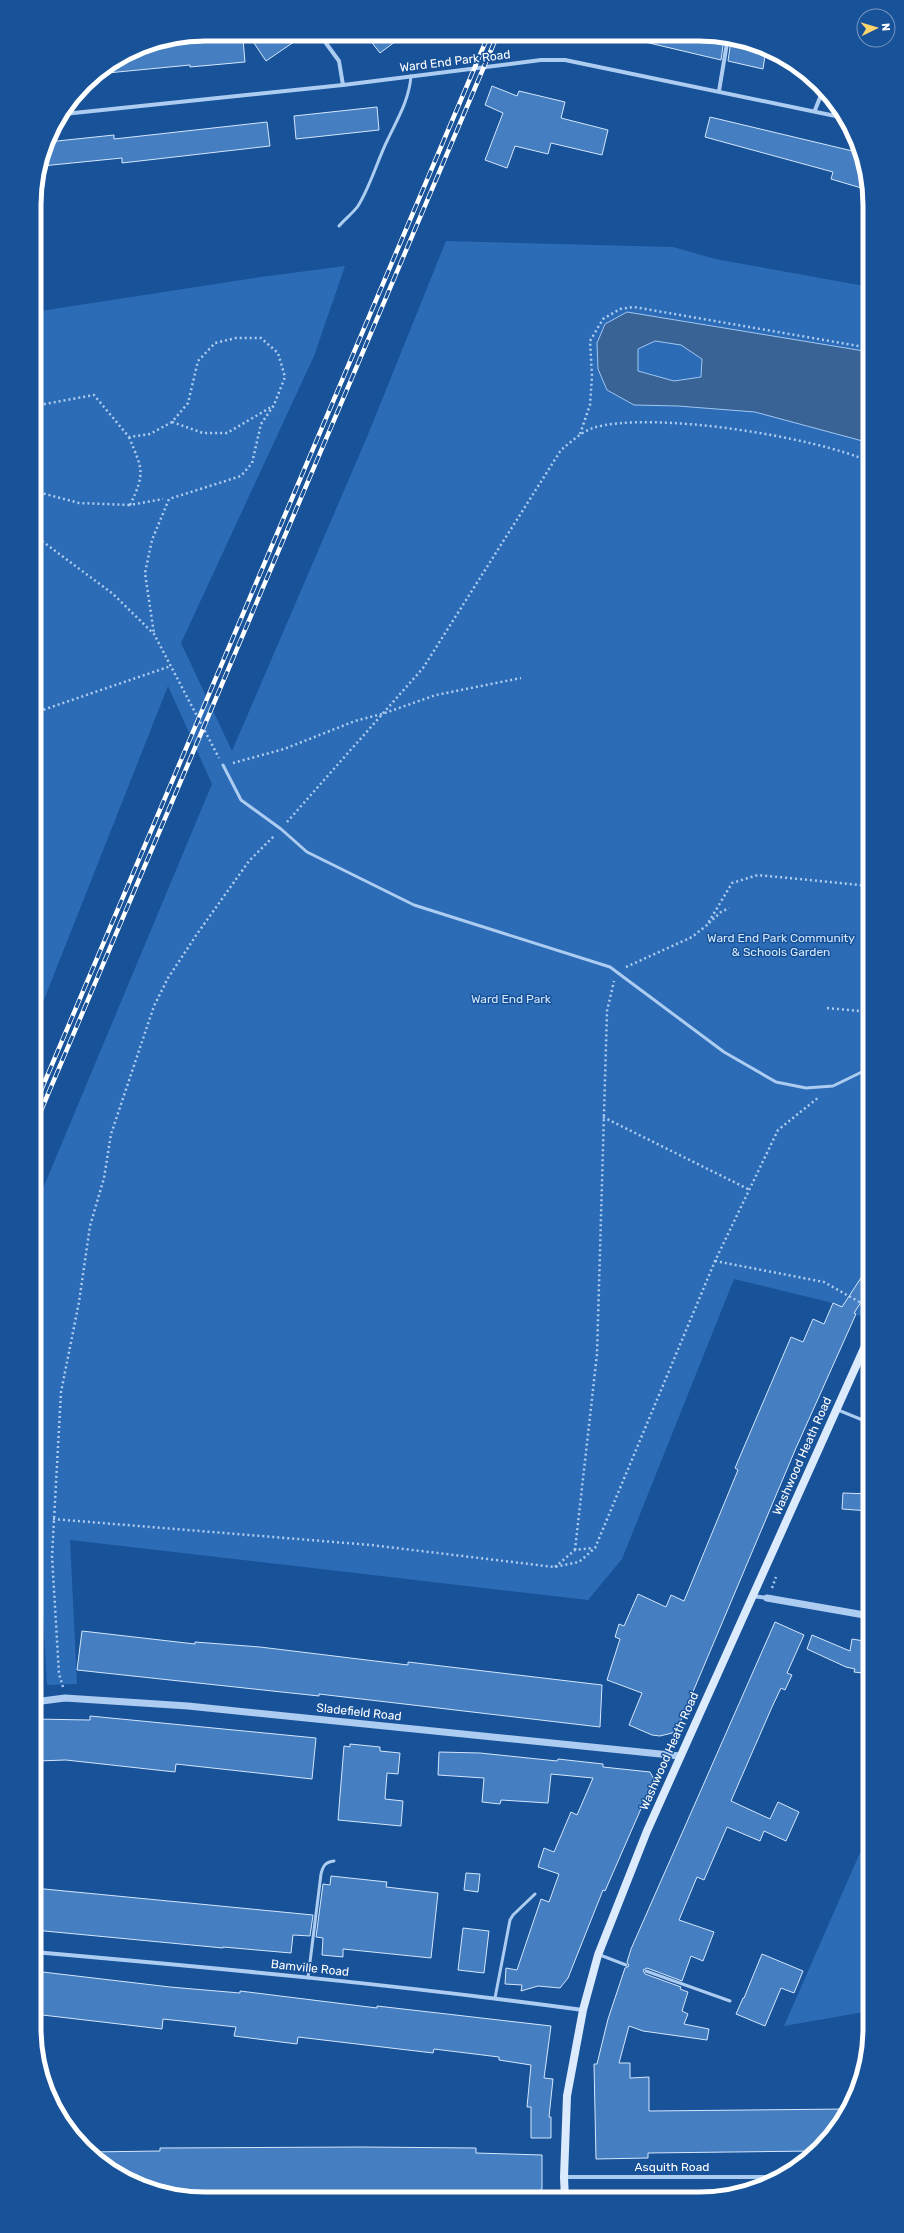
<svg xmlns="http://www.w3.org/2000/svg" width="904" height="2233" font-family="Rubik,sans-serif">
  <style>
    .green { fill: #2c6cb6 }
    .water { fill: #396295; stroke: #a0c7f3; fill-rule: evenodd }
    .building { fill: #457ec1; stroke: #d4e7fc }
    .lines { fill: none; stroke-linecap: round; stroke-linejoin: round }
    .path { stroke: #adccf1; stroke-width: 2.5; stroke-dasharray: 2 3; stroke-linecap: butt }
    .service { stroke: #adccf1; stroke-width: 3 }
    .minor { stroke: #adccf1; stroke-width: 4 }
    .tertiary { stroke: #adccf1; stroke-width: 7 }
    .secondary { stroke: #dbeafc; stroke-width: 8 }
    .rail-casing { stroke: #fff; stroke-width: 4.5 }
    .rail { stroke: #185299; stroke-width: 3; stroke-dasharray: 9; stroke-linecap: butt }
    .labels { text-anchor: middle; stroke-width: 3; stroke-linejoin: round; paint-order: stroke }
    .street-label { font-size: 12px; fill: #fff; stroke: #185299 }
    .park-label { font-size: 12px; fill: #d4e7fc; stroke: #185299 }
    .rim { fill: none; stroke: #fff; stroke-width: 5 }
  </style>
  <rect width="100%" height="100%" fill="#185299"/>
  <g class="green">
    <polygon points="446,241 673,247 715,259 870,287 870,1299 860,1316 833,1303 734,1279 622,1559 588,1600 70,1540 77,1684 47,1685 39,1542 42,1492 34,1448 34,1210 212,784 168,686 34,1025 34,312 261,277 345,266 314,356 181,643 232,751 367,437"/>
    <polygon points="870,1830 870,2011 784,2026"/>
  </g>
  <path class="water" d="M627,312L870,352V443L755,412L678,406L634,405L607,390L598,369L597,343L605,324ZM655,341L681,345L702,359L701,377L674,381L638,371V349Z"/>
  <g class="building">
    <polygon points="248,34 285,34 304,35 266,61"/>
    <polygon points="366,35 404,35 380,53"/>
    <polygon points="645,37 714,37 724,39 721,60 645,42"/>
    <polygon points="243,39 245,62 190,67 190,65 97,74 140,47 183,41 183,44"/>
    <polygon points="731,40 766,49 763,69 728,61"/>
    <polygon points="492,86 517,96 519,91 565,102 561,118 608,130 602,155 551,143 548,154 515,146 507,168 485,160 503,113 485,105"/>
    <polygon points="377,107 379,130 296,139 294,116"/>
    <polygon points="710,117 861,153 864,161 868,190 831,179 833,172 705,137"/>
    <polygon points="267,122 270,146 122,163 122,158 42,166 48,142 114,135 114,139"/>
    <polygon points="870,1264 870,1288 854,1313 856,1314 796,1448 676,1732 660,1736 652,1735 629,1725 642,1693 607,1680 620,1639 615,1637 619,1624 624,1626 638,1594 666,1607 671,1595 684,1601 738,1470 735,1468 791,1337 803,1342 813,1319 824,1324 833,1303 842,1307"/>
    <polygon points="843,1493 870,1494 870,1511 842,1509"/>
    <polygon points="775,1622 804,1635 787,1673 792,1675 785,1690 781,1688 772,1707 731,1801 770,1819 778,1802 799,1812 786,1841 764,1831 760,1841 727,1827 704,1880 697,1877 679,1920 714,1932 703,1961 691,1956 682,1981 647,1968 643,1970 645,1974 681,1987 680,1989 688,1992 682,2011 688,2014 684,2024 709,2029 707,2040 643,2031 629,2026 619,2063 630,2063 630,2078 649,2077 649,2111 847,2109 828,2140 815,2151 648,2153 648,2158 596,2159 594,2064 597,2064 608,2019 625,1968 629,1966 627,1962 631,1949"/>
    <polygon points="82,1631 195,1644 195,1642 260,1647 408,1665 408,1662 602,1685 600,1727 319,1694 319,1696 77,1670"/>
    <polygon points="812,1635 850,1651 852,1639 870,1642 870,1674 854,1672 855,1669 846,1667 807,1649"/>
    <polygon points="90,1716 316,1738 312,1779 176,1764 175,1772 66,1760 37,1761 34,1719 90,1720"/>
    <polygon points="350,1744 380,1747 380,1751 400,1753 398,1774 387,1773 385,1799 403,1801 401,1826 338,1820 344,1746 350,1747"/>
    <polygon points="439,1752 480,1753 557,1761 558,1759 603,1764 603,1767 650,1772 654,1779 605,1891 603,1890 568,1978 560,1988 538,1986 521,1991 522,1985 505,1984 506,1968 517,1970 541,1899 549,1902 559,1874 538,1867 544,1848 554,1852 571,1812 577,1815 593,1778 551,1774 548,1803 501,1800 500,1804 482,1802 484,1778 438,1775"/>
    <polygon points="466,1873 480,1874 478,1892 464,1890"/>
    <polygon points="331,1876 387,1882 386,1887 438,1893 431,1958 343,1949 343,1957 322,1955 323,1938 316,1937 323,1884 330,1885"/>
    <polygon points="34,1888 313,1915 310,1936 293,1935 291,1953 223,1947 223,1948 34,1930"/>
    <polygon points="463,1928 489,1931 484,1973 458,1970"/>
    <polygon points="762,1954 803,1971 794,1993 781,1988 765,2026 736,2014 743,1998 744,1998"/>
    <polygon points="34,1971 170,1987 240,1993 240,1991 377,2008 377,2006 551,2026 544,2078 553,2079 549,2117 551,2117 551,2138 531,2138 531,2107 527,2107 531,2065 499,2060 499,2057 434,2049 433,2053 298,2037 297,2044 234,2036 236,2027 163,2019 162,2029 34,2014"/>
    <polygon points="362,2147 476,2148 476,2153 542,2155 542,2189 536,2194 481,2192 166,2194 129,2181 89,2152 160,2151 160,2148"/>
  </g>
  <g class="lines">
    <g class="path">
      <polyline points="34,406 94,395 129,437 150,434 172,422 188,403 198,361 215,343 236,338 261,338 278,353 285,377 274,405 261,424 252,463 241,476 169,499 152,540 145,573 154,634"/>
      <polyline points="172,422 203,433 227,433 273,406"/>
      <polyline points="580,434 590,405 592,376 590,341 603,319 620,309 634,307 870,348"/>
      <path d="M129,437C142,469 146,472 130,505L163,499"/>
      <polyline points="34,491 79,503 130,505"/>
      <polyline points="34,535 113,594 154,634 219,758"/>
      <polyline points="34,713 171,666"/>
      <polyline points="233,763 284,749 355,721 382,714 436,695 521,678"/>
      <path d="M287,822L423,668L561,450C571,442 581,432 593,428C649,410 817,437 870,462"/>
      <polyline points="709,923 721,912 729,908"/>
      <polyline points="626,967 692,937 707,925 732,883 758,875 870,886"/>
      <polyline points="827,1008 870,1012"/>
      <polyline points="603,1117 750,1190"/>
      <polyline points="715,1261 824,1282 870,1308"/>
      <polyline points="53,1519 371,1545 554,1567 579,1562 595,1548 715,1261 778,1130 819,1097"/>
      <polyline points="575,1550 597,1354 607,1011 614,981"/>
      <polyline points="555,1567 575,1550 593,1548"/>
      <polyline points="772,1588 776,1577"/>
      <polyline points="63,1687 59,1674 52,1556 61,1392 79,1302 90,1226 104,1178 111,1134 154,1006 168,978 197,934 249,861 275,835"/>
    </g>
    <g class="service">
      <path d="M339,226C345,219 353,213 358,206C371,185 377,161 388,139C398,118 409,100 411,76"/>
      <polyline points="223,765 241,800 281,829 307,852 414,905 610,967 724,1052 776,1082 806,1088 833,1086 870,1068"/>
      <polyline points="838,1410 870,1423"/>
      <polyline points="600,1955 626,1965"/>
      <polyline points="646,1971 730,2001"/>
      <path d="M308,1978L321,1874C323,1866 325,1862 334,1861"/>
      <polyline points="495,1998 510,1920 513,1915 535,1894"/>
    </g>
    <g class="minor">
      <polyline points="320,35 339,61 343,85"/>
      <polyline points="719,91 728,37"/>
      <polyline points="815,110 823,90"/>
      <polyline points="64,114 343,85 541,60 565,60 845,118"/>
      <polyline points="752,1596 767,1598"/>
      <path d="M34,1952C217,1968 400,1985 583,2010"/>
      <polyline points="564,2177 779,2177"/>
    </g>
    <g class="tertiary">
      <polyline points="767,1598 870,1616"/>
      <polyline points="34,1702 65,1698 188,1706 680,1756"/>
    </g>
    <polyline class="secondary" points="565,2198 564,2177 567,2096 583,2010 598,1955 647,1831 870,1335"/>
    <g class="rail-casing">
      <g id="rail">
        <polyline points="34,1107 488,36"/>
        <polyline points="34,1127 497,36"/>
      </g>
    </g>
    <use href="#rail" class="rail"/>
  </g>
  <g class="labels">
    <g class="street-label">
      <text transform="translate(455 61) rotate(-7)" y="4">Ward End Park Road</text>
      <text transform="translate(802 1456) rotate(-66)" y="4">Washwood Heath Road</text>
      <text transform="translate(359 1712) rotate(6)" y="4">Sladefield Road</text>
      <text transform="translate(669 1751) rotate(-66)" y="4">Washwood Heath Road</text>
      <text transform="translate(310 1968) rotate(6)" y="4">Bamville Road</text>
      <text x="672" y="2171">Asquith Road</text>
    </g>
    <g class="park-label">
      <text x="781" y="942">Ward End Park Community<tspan x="781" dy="14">&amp; Schools Garden</tspan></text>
      <text x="511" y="1003">Ward End Park</text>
    </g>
  </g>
  <path d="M0 0H904V2233H0ZM205 41H699A164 164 0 0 1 863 205V2028A164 164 0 0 1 699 2192H205A164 164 0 0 1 41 2028V205A164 164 0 0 1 205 41Z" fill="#185299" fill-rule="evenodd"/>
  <path class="rim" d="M205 41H699A164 164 0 0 1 863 205V2028A164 164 0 0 1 699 2192H205A164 164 0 0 1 41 2028V205A164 164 0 0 1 205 41Z"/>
  <g transform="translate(876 28) rotate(85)"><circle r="19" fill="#185299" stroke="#7497c2"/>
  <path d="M0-3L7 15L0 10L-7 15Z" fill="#ffd36d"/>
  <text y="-6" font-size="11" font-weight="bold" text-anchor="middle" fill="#ffffff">N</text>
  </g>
</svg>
